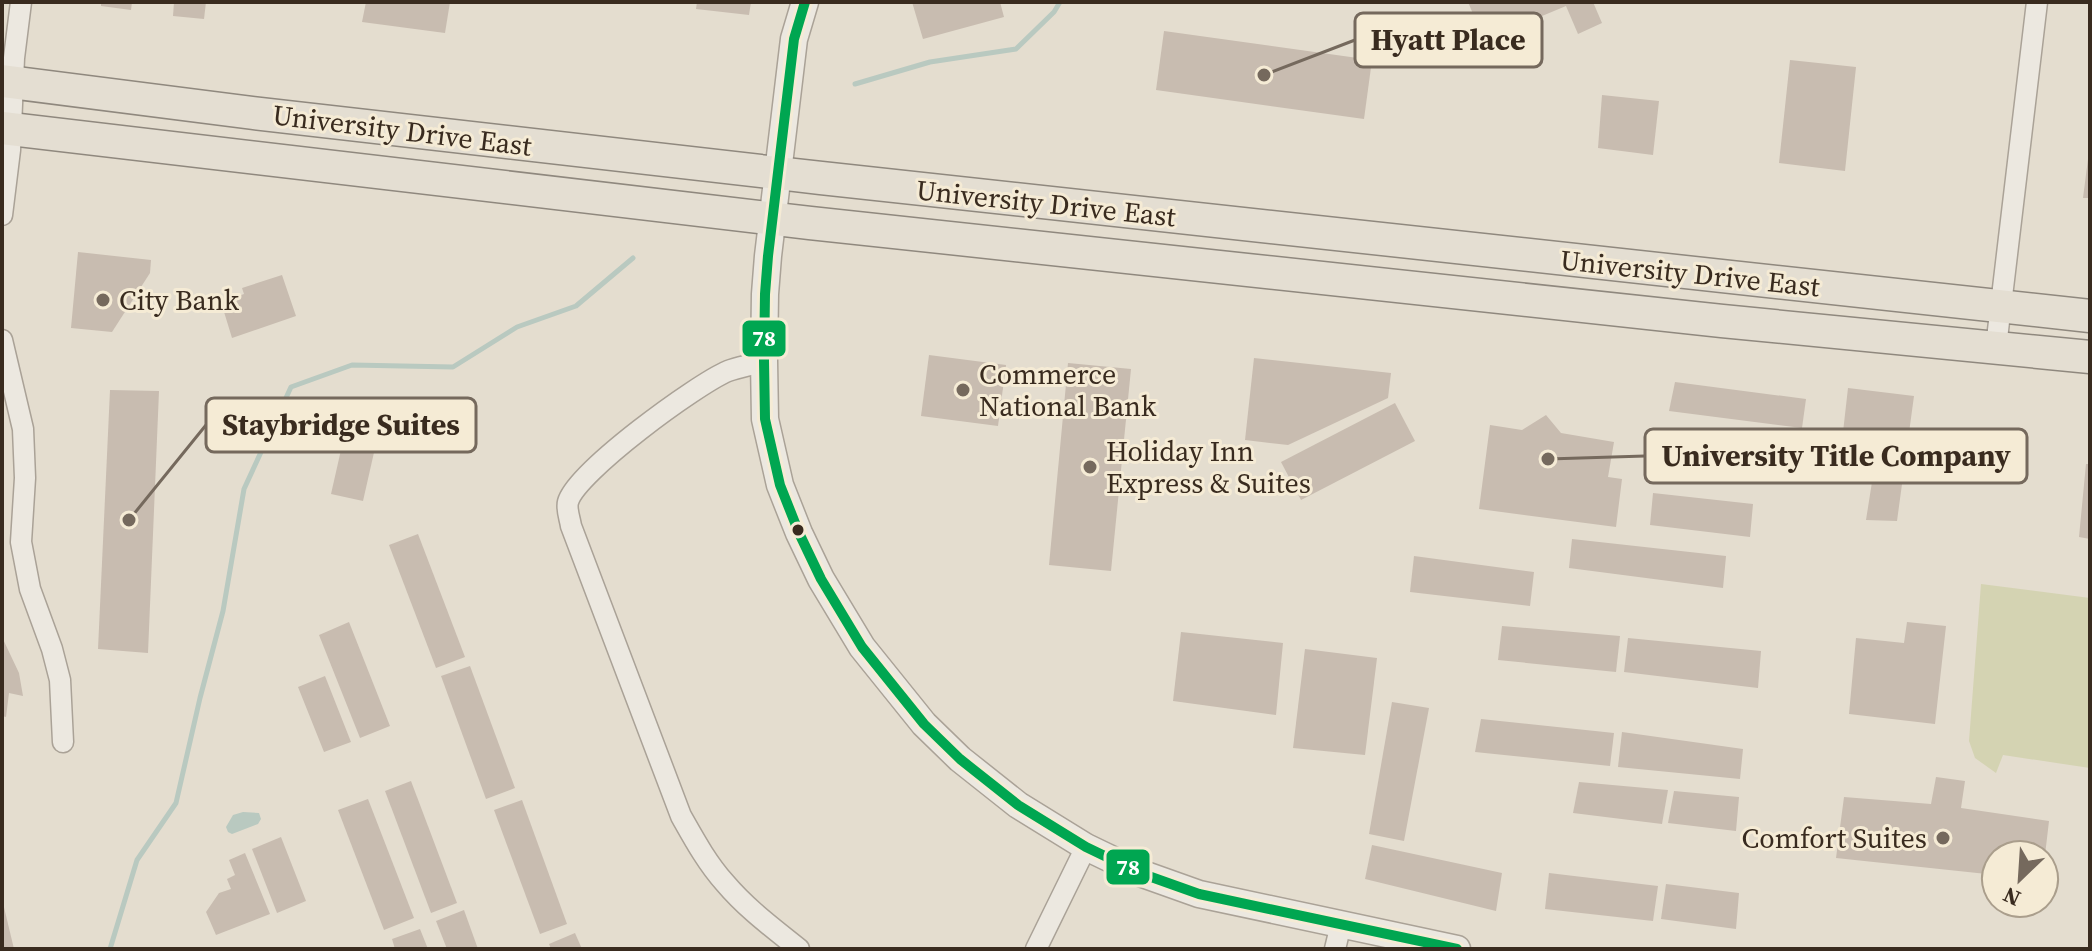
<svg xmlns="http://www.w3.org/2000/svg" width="2092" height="951" font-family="'Source Serif 4',serif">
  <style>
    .green { fill: #d4d3b2 }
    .water { fill: #b9c9c0 }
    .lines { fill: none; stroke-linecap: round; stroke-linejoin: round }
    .stream { stroke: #b9c9c0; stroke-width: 5 }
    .building { fill: #c8bcb0 }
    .minor-casing { stroke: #aaa297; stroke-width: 23 }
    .tertiary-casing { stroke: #aaa297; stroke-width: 29 }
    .primary-casing { stroke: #8f887e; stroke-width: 35 }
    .minor { stroke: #ece8e0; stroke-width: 20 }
    .tertiary { stroke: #ece8e0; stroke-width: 26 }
    .primary { stroke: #e4ded2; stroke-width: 32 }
    .bus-1-casing { stroke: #f5ebd5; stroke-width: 16 }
    .bus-1 { stroke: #00a651; stroke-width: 10 }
    .poi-dot { fill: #75695d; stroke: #f5ebd5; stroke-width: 3 }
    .bus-dot { fill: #392b1f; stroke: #f5ebd5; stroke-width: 3 }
    .labels { text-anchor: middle; stroke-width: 6; stroke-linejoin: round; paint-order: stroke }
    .street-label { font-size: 28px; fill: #392b1f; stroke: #f5ebd5 }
    .poi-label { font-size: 28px; fill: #392b1f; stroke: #f5ebd5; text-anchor: start }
    .leader { fill: none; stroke: #75695d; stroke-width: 3 }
    .callout-dot { fill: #75695d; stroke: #f5ebd5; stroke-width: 3 }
    .callout { fill: #f5ebd5; stroke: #75695d; stroke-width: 3 }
    .callout-label { font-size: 30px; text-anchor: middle; font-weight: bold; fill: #392b1f }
    .line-badge { stroke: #f5ebd5; stroke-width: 3 }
    .badge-label { font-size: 22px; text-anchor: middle; font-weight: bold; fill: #fff }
  </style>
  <rect width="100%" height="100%" fill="#e4ddcf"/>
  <polygon class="green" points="1981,584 2090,598 2090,768 2003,755 1996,773 1975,758 1969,741"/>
  <polygon class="water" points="243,812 259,813 261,819 258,824 232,834 228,832 226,827 233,815"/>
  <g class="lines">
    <g class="stream">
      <polyline points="855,84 930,62 1016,49 1054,12 1060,2"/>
      <polyline points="110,949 137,860 176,803 200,698 223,611 244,489 291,387 352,365 453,367 517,327 576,306 633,258"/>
    </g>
  </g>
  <g class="building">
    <polygon points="101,2 132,2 131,10 101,6"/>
    <polygon points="174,2 206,2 204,19 173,16"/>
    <polygon points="366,2 450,2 445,33 362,22"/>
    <polygon points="697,2 751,2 749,15 696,9"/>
    <polygon points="912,2 1000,2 1004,17 923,39"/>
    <polygon points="1468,2 1593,2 1602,23 1578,34 1566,6 1484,40"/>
    <polygon points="1164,31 1372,60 1364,119 1156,90"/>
    <polygon points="1790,60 1856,67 1845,171 1779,163"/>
    <polygon points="1602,95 1659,101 1653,155 1598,148"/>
    <polygon points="2088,159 2090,159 2090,198 2083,198"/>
    <polygon points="78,252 151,260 150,273 112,332 71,328"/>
    <polygon points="282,275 296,316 232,338 221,302 244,294 242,288"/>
    <polygon points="929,355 1006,365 998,426 921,416"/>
    <polygon points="1254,358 1391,373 1388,398 1288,445 1245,440"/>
    <polygon points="1068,363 1131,369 1111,571 1049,565"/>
    <polygon points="1675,382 1806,399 1802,428 1669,411"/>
    <polygon points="1848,388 1914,396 1897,521 1866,520 1872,482 1838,476"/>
    <polygon points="110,390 159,391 148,653 98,649"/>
    <polygon points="1395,403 1415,441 1301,500 1281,462"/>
    <polygon points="1546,415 1561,433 1614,442 1608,477 1622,479 1616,527 1479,509 1490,425 1522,430"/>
    <polygon points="348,419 380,426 363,501 331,494"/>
    <polygon points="2086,464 2090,464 2090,539 2079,537"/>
    <polygon points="1653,493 1753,504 1750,537 1650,525"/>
    <polygon points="418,534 465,657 436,668 389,545"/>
    <polygon points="1572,539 1726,556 1723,588 1569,568"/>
    <polygon points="1414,556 1534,572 1530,606 1410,592"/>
    <polygon points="349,622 390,726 360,738 319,635"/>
    <polygon points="1907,622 1946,626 1935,724 1849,714 1856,638 1904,643"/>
    <polygon points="1502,626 1620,636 1616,672 1498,660"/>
    <polygon points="1181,632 1283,643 1276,715 1173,701"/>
    <polygon points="2,637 19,673 23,696 9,693 6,717 2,716"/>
    <polygon points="1628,638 1761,651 1758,688 1624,672"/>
    <polygon points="1305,649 1377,658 1365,755 1293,748"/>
    <polygon points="470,666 515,788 486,799 441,676"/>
    <polygon points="325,676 351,742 324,752 298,687"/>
    <polygon points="1392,702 1429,708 1404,841 1369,834"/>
    <polygon points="1481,719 1614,733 1610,766 1475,752"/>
    <polygon points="1622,732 1743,749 1740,779 1618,767"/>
    <polygon points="1936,777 1965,781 1961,808 2049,821 2045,855 1996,855 1996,875 1836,858 1844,797 1931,804"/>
    <polygon points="411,781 457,903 431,913 385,791"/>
    <polygon points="1579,782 1668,790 1662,824 1573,813"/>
    <polygon points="1674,791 1739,797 1736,831 1668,823"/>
    <polygon points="368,799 414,918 384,930 338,810"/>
    <polygon points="522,800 567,924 540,934 494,810"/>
    <polygon points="281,837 306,901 277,913 252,849"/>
    <polygon points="1372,845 1502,873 1496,911 1365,879"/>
    <polygon points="245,853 270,914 216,935 206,912 219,893 231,889 227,879 235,875 229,860"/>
    <polygon points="1549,873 1658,886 1653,921 1545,909"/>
    <polygon points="1666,884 1739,893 1736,929 1661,919"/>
    <polygon points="2,903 3,903 14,949 2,949"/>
    <polygon points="464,910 478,949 447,949 436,921"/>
    <polygon points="420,929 428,949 395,949 392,939"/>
    <polygon points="575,933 582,949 551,949 549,944"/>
  </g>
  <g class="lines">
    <g class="minor-casing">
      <g id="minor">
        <polyline points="2,215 10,150 14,58 21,2"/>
        <polyline points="2,340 23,429 25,478 21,542 30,589 52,649 60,680 63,742"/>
        <polyline points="1996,347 2037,2"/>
        <path d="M764,361C752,365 739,367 728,371C697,384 576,472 568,502C566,509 570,519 571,526L681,816C694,839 707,863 725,883C747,909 773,928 799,949"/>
        <polyline points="1036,949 1086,847"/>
        <polyline points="1335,949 1341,924"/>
      </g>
    </g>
    <g class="tertiary-casing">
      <polyline id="tertiary" points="805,2 794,39 768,256 765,294 764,361 765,419 780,485 799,533 821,579 862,647 924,724 960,759 1018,805 1086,847 1140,873 1199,894 1457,949"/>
    </g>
    <g class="primary-casing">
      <g id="primary">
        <polyline points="2,81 253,113 821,178 2090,316"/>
        <polyline points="2,128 810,223 1722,321 2090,357"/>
      </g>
    </g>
    <use href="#minor" class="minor"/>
    <use href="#tertiary" class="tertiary"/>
    <use href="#primary" class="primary"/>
    <g class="bus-1-casing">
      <polyline id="bus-1" points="805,2 794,39 768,256 765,294 764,361 765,419 780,485 799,533 821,579 862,647 924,724 960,759 1018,805 1086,847 1140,873 1199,894 1457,949"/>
    </g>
    <use href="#bus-1" class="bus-1"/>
  </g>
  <g class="poi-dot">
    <circle cx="103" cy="300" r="8"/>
    <circle cx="963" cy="390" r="8"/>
    <circle cx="1090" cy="467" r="8"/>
    <circle cx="1943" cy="838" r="8"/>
  </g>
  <circle class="bus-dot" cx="798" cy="530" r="7"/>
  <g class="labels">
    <g class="street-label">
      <text transform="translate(402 130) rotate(7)" y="10">University Drive East</text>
      <text transform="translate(1046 203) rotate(6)" y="10">University Drive East</text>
      <text transform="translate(1690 273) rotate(6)" y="10">University Drive East</text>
    </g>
    <g class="poi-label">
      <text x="119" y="310">City Bank</text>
      <text x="979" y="384">Commerce<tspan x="979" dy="32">National Bank</tspan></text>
      <text x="1106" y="461">Holiday Inn<tspan x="1106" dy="32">Express &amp; Suites</tspan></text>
      <text x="1927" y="848" text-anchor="end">Comfort Suites</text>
    </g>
  </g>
  <path class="leader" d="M1264 75L1355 40M129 520L206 425M1548 459L1645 456"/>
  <g class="callout-dot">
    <circle cx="1264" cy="75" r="8"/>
    <circle cx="129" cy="520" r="8"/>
    <circle cx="1548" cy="459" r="8"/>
  </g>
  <g class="callout">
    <rect x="1355" y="13" width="187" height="54" rx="8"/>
    <rect x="206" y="398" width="270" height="54" rx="8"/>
    <rect x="1645" y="429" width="382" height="54" rx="8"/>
  </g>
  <g class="callout-label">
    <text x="1448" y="50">Hyatt Place</text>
    <text x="341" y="435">Staybridge Suites</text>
    <text x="1836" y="466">University Title Company</text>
  </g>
  <g class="line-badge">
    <rect x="741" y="319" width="46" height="39" rx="8" fill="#00a651"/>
    <rect x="1105" y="848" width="46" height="38" rx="8" fill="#00a651"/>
  </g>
  <g class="badge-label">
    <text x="764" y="346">78</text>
    <text x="1128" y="875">78</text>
  </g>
  <rect width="2092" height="951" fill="none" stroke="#392b1f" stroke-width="8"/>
  <g transform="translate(2020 879) rotate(205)"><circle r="38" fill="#f5ebd5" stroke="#aa9e8c" stroke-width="2"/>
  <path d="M0-6L14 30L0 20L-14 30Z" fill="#75695d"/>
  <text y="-12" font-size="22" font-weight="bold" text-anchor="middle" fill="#392b1f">N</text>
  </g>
</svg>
